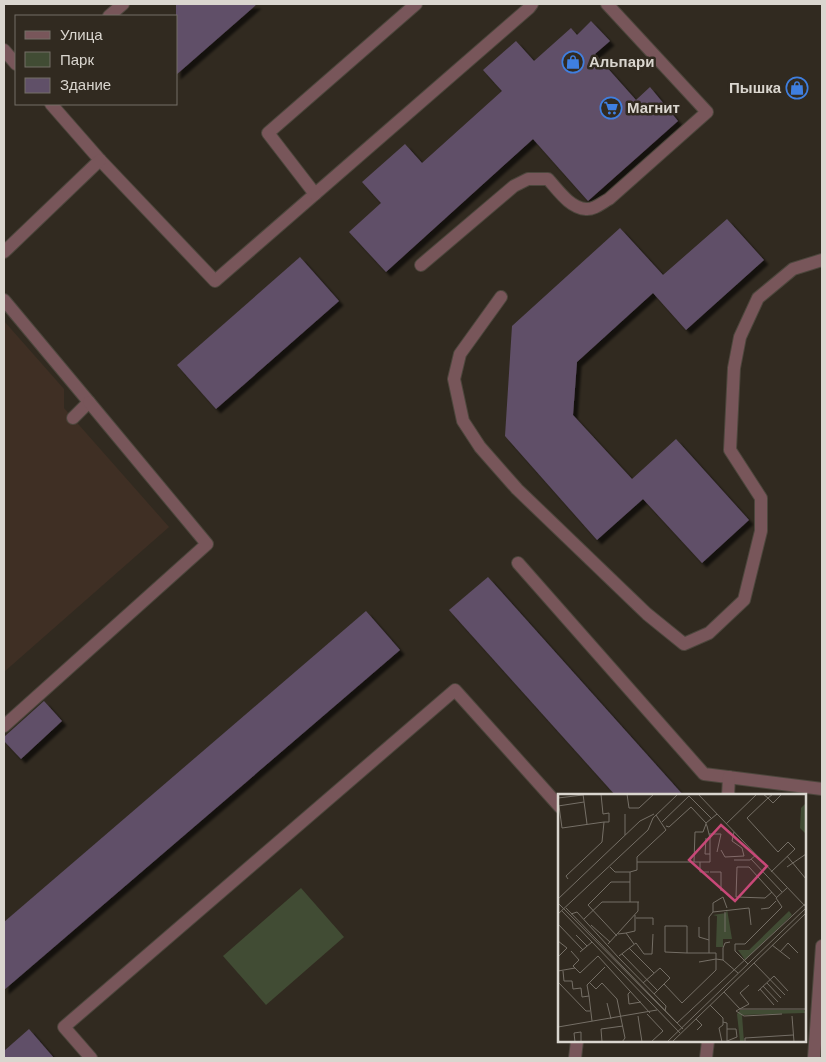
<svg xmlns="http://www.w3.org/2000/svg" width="826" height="1062" font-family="Arial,sans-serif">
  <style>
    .education { fill: #3f2f24 }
    .green { fill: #414c34 }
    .building { fill: #605068; filter: url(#shadow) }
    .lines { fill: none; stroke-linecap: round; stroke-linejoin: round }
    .minor-casing { stroke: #4c463c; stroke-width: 14 }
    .minor { stroke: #78565a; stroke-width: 12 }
    .labels { text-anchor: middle; stroke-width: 5; stroke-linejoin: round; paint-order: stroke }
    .poi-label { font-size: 15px; font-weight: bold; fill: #dad6cf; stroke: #312a20; text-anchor: start }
    .inset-road { fill: none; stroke: #756f66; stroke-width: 1 }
    .view { fill: #c84878; fill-opacity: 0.15; stroke: #c84878; stroke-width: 2.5 }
    .inset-edge { fill: none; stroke: #dad6cf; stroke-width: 2.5 }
  </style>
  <defs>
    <filter id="shadow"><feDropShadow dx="4.5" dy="4.5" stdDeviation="1" flood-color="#0009"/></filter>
  </defs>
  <rect width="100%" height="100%" fill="#312a20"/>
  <polygon class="education" points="4,321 64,389 64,408 169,527 4,672"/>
  <polygon class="green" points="301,888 344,937 266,1005 223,956"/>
  <g class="building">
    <polygon points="176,4 257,4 176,75"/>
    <polygon points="591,21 610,41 595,54 636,100 650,87 678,121 588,201 533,139 386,272 349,232 381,203 362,182 405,144 422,163 502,91 483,70 516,41 534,61 571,28 577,35"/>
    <polygon points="727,219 764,260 686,330 653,293 577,362 573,415 632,479 676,439 749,520 702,563 643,499 597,540 505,436 512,326 620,228 663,275"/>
    <polygon points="300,257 339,301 216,409 177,365"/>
    <polygon points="488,577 684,796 616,796 449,610"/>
    <polygon points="366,611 400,650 4,990 4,922"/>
    <polygon points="44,701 62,721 21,759 4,741 4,737"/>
    <polygon points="29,1029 54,1058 4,1058 4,1051"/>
  </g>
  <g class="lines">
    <g class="minor-casing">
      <g id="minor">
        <polyline points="109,16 123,4"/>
        <polyline points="4,50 16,64"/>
        <polyline points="51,104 100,160 215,281 529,8 532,4"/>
        <polyline points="315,194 268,133 416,4"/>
        <polyline points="4,252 100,160"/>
        <path d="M421,265L514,186L528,179H548C558,190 570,208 586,209C594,210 603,202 609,199L707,112L607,4"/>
        <polyline points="501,297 460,354 454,379 463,421 480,447 517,489 647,614 684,644 709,633 744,600 761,531 761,498 730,450 734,368 740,337 758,298 793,269 822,260"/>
        <polyline points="4,300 89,402 73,418"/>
        <polyline points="518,563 704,774 822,789"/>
        <polyline points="4,726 207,544 89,402"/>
        <polyline points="728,796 729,777"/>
        <polyline points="91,1058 64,1027 455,690 560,807"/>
        <polyline points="575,1058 577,1041"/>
        <polyline points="706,1058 708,1041"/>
        <polyline points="814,1058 822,946"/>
      </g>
    </g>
    <use href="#minor" class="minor"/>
  </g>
  <defs>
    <g id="shop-ring" transform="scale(1.125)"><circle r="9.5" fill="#312a20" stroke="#3f7fe0" stroke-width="1.5"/><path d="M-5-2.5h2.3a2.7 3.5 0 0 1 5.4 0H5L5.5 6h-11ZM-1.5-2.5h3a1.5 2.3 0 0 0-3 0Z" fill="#3f7fe0"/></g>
    <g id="supermarket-ring" transform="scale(1.125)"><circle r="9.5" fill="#312a20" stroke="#3f7fe0" stroke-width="1.5"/><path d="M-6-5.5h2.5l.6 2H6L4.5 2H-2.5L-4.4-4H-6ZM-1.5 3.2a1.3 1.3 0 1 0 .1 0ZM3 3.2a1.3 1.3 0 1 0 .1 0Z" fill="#3f7fe0"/></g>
  </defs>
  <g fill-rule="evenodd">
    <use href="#shop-ring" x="573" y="62"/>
    <use href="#shop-ring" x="797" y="88"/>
    <use href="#supermarket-ring" x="611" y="108"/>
  </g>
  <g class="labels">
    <g class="poi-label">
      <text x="589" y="67">Альпари</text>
      <text x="781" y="93" text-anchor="end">Пышка</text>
      <text x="627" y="113">Магнит</text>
    </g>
  </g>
  <g transform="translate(558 794)">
    <rect width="248" height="248" fill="#312a20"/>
    <path d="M247,10L248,39H247L242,34L243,14ZM169,115L174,145H165V153H158L159,122L155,121L168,119ZM231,117L234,121L187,166L180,156H191ZM182,216H246L247,219L184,221L186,248L182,247L179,220Z" fill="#414c34"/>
    <path class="inset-road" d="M25,0L29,30M69,0L71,14H81L96,0M140,0L248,113M205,0L210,4L189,24L220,58L230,48L237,55L213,78M215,0L210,4L215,9L224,0M0,4L25,1M0,12L26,8M1,12L4,34L46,28M104,28L131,2L153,24M148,29V30L149,32L152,44V68H136L137,38H145L148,30M168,30L199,0M108,32L111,33L133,13L148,29L159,20M151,40H163L159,58M67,41V20M148,44L147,60H152M163,56L167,63L186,62L184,54L174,47L176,38M229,62L248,85M193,65L224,98M176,66H192L198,61M79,68H136M142,68V78H151M52,73L57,78H72M229,73L248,60M152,78H163V97M10,85L8,82L44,48L46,28H51V19L45,20L43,0M214,98L207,104L178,103L179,73H191L219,104M0,105L82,27L96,20M81,108H72V78L79,76V63L108,36L98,21M0,109L119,229L248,109M8,114L125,235M203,115L211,114L218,107M4,117L122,239M155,118L191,114L193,131M167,118V138M0,120L90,36L95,24L120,0M13,120L19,118L60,163M78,124H95V131M26,125L44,108H72M0,130L25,156M33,131L52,148M141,133V143L151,146M68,139L77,137V121M60,140L68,139L76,150M18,141L29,152M59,142L30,111L53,88H72M0,147L9,154L0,163M50,150L80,117V108M214,151L232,165M71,154L96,179M13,157L21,166L15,172L22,179L40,162L92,219M22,158L34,148M222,158L230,149L240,159M129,159V132H107V158L129,159H151M64,160L99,196M61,162L78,149L86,160H94L95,140M60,163L108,212L107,217M165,166V154L167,149L172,148M141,168L158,165V159H151V123L155,118V109L165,103L169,114M196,169L227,201M190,170L177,157V150H187L224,113L218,104L229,94M0,177L17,174M5,177L6,187H14L15,195L23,194L24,203L31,202L29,191L47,173M0,188L28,217H32M32,189L38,195L44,189L59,205L67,244L64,248M85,189L102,174L112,184L96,200M209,189L223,204M106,190L124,209L158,176V165L165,166L180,179M191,191L182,199L191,210L178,217L186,222L224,220M205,192L220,208M202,195L216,211M73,197L70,200L71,210L83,208M200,197L216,182L230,197M166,198L182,215H248M31,202L34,227M49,209L53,225M152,211L165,224V231L161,234L164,248M89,220L105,237L93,248M80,222L84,248M234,222L236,248M138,225L144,231L139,236M165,228L169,229V248M0,233L99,216M169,235H178L179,243L169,247M17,248L16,239L23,238V248M44,248L43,235L65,232M109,248L248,114M114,248L248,119M187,248V244L235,241"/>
    <path class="view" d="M163,31L209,72L177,107L131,66Z"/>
    <rect width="248" height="248" class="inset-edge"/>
  </g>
  <rect width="826" height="1062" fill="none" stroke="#dad6cf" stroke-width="10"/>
  <rect x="15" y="15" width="162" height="90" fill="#312a20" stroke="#756f66"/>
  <rect x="25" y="31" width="25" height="8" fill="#78565a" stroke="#756f66"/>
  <text x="60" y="40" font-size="15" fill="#dad6cf">Улица</text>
  <rect x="25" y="52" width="25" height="15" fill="#414c34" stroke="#756f66"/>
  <text x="60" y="65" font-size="15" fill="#dad6cf">Парк</text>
  <rect x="25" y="78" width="25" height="15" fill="#605068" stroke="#756f66"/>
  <text x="60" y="90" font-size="15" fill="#dad6cf">Здание</text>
</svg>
